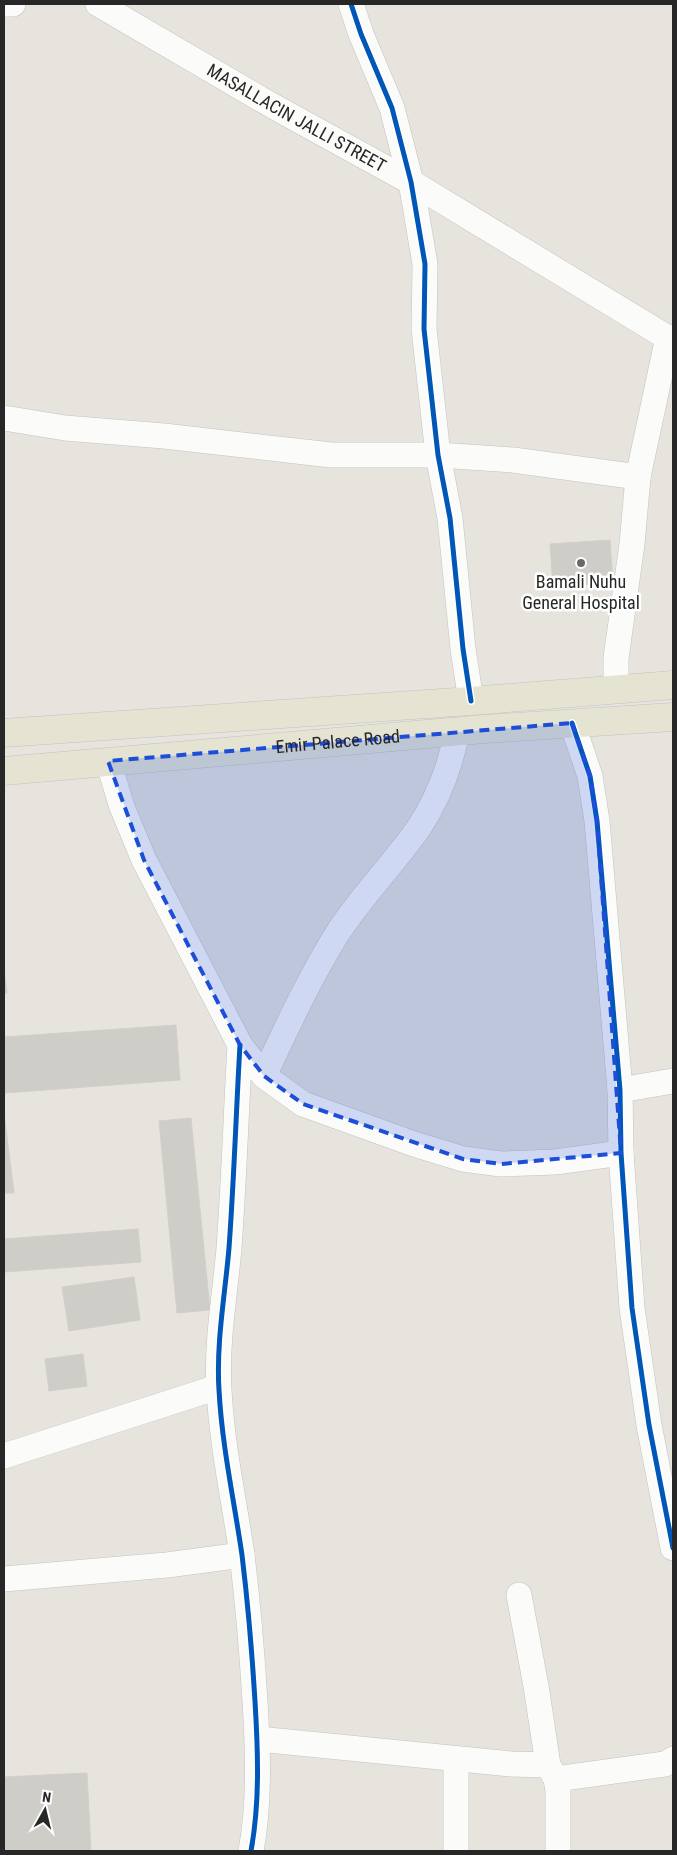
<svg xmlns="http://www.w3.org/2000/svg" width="677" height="1855" font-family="'Roboto Condensed',sans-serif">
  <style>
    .building { fill: #cfcdc8; stroke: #d1cfc9 }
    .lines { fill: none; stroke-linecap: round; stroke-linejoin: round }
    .minor-casing { stroke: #c3c2c3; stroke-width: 26 }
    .primary-casing { stroke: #c3c2c0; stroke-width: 29 }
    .minor { stroke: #fbfbfa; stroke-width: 25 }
    .primary { stroke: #e5e4d2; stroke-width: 28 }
    .cycleway-casing { stroke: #fff; stroke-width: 8 }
    .cycleway { stroke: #0057b8; stroke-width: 5 }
    .marked { fill: #1d4ed8; fill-opacity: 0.2; stroke: #1d4ed8; stroke-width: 4; stroke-dasharray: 10 6; stroke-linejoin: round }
    .poi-dot { fill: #6a6967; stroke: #fff; stroke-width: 2 }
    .labels { text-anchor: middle; stroke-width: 5; stroke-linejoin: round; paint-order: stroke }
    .street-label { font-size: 18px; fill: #272727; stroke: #fff }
    .poi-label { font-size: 18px; fill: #272727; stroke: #fff }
  </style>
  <rect width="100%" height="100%" fill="#e6e4dd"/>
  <g class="building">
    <polygon points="610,540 613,583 553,586 550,544"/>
    <polygon points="4,970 7,993 4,993"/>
    <polygon points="176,1025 180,1080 4,1093 4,1037"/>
    <polygon points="4,1113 14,1193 4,1193"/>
    <polygon points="191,1118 210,1310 177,1313 159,1121"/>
    <polygon points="138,1229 141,1262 4,1272 4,1239"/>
    <polygon points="134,1277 140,1320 69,1331 62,1287"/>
    <polygon points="83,1354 87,1386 49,1391 45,1359"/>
    <polygon points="87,1773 91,1851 4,1851 4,1777"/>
  </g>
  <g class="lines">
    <g class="minor-casing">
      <g id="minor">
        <polyline points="4,4 13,4"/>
        <path id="s1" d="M98,4L271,105L411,182L673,341"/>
        <polyline points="351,4 361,34 392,108 411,182 425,264 424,329 438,455 450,518 463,649 471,701"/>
        <polyline points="4,418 65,428 164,436 331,455 438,455 513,460 638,477"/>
        <polyline points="616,689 616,658 632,544 638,477 668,337"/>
        <polyline points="572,723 590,776 597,821 620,1090 621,1153 632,1308 649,1425 673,1548"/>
        <polyline points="108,761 122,807 144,860 240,1045 264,1076 303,1104 414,1144 463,1159 501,1164 555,1162 621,1153"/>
        <path d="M240,1045C236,1113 234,1180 229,1248C225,1295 216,1343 219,1390C222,1446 234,1500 242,1555C248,1604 252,1652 255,1701C258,1751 260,1802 251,1851"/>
        <path d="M264,1076C287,1027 309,979 337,934C361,896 394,864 420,826C438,798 451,764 457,731"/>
        <polyline points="620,1090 673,1081"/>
        <polyline points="4,1456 218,1387"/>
        <polyline points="4,1579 167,1565 242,1555"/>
        <polyline points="519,1595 536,1686 548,1765 556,1779 558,1791 558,1851"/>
        <polyline points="258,1739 511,1764 548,1765"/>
        <polyline points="556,1779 665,1764 673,1759"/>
        <polyline points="456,1851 456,1759"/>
      </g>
    </g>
    <g class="primary-casing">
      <g id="primary">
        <polyline points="4,733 471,701 673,685"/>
        <path id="s2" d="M4,771L484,729L673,717"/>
      </g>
    </g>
    <use href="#minor" class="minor"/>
    <use href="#primary" class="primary"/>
    <g class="cycleway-casing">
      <g id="cycleway">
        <polyline points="351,4 361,34 392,108 411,182 425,264 424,329 438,455 450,518 463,649 471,701"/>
        <polyline points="572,723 590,776 597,821 620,1090 621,1153 632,1308 649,1425 673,1548"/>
        <path d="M240,1045C236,1113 234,1180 229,1248C225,1295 216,1343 219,1390C222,1446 234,1500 242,1555C248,1604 252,1652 255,1701C258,1751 260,1802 251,1851"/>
      </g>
    </g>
    <use href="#cycleway" class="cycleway"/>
  </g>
  <path class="marked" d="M572,723L590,776L597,821L621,1153L501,1164L463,1159L303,1104L264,1076L240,1045L144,860L108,761Z"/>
  <circle class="poi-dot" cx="581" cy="563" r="5"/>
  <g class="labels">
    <g class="street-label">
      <text dy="6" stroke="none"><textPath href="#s1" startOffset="229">MASALLACIN JALLI STREET</textPath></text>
      <text dy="6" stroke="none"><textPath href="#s2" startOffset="335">Emir Palace Road</textPath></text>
    </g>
    <g class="poi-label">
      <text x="581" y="588">Bamali Nuhu<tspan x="581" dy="21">General Hospital</tspan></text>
    </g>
  </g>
  <rect width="677" height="1855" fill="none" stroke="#272727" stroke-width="10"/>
  <g transform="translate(45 1810) rotate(8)" stroke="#ffffff" stroke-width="4" paint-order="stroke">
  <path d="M0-4L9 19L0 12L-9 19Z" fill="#272727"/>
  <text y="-8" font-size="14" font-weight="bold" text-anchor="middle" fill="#272727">N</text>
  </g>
</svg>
